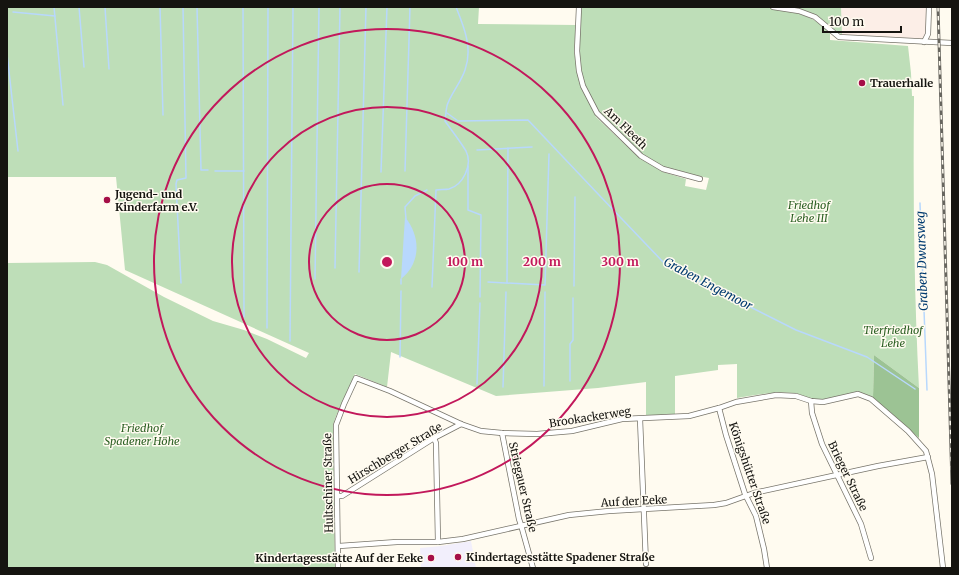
<svg xmlns="http://www.w3.org/2000/svg" width="959" height="575" font-family="Merriweather,serif">
  <style>
    .industrial { fill: #fceee7 }
    .education { fill: #f2effc }
    .green { fill: #bedeb8 }
    .forest { fill: #9cc394 }
    .water { fill: #b8d8fd }
    .lines { fill: none; stroke-linecap: round; stroke-linejoin: round }
    .stream { stroke: #b8d8fd; stroke-width: 1.5 }
    .street-casing { stroke: #78756b; stroke-width: 6 }
    .street { stroke: #fff; stroke-width: 4.5 }
    .rail-casing { stroke: #67655e; stroke-width: 3 }
    .rail { stroke: #fffbf0; stroke-width: 1.5; stroke-dasharray: 4.5; stroke-linecap: butt }
    .ring { fill: none; stroke: #c2185b; stroke-width: 2 }
    .poi-dot { fill: #a50e47; stroke: #fffbf0; stroke-width: 1.5 }
    .labels { text-anchor: middle; stroke-width: 3; stroke-linejoin: round; paint-order: stroke }
    .poi-label { font-size: 11px; font-weight: bold; fill: #151410; stroke: #fffbf0; text-anchor: start }
    .street-label { font-size: 11px; fill: #151410; stroke: #fffbf0 }
    .park-label { font-size: 11px; font-style: italic; fill: #2b5f22; stroke: #fffbf0 }
    .water-label { font-size: 12px; font-style: italic; fill: #003a6f; stroke: #fffbf0 }
    .centre { fill: #c2185b; stroke: #fffbf0; stroke-width: 2 }
    .ring-label { font-size: 12px; text-anchor: middle; font-weight: bold; fill: #c2185b; stroke: #fffbf0; stroke-width: 3; stroke-linejoin: round; paint-order: stroke }
  </style>
  <rect width="100%" height="100%" fill="#fffbf0"/>
  <polygon class="industrial" points="841,7 930,7 930,39 842,35"/>
  <polygon class="education" points="471,541 476,568 421,568 420,548 441,546"/>
  <g class="green">
    <path d="M7,7H479L478,24L576,25L574,52L581,85L596,117L637,156L663,172L686,179L685,186L706,190L709,178C695,175 679,173 665,168C650,162 637,149 626,139C616,130 606,120 598,110C576,80 578,42 581,7L769,8C794,12 811,14 830,32V40L908,46L911,73L912,96H914C913,194 914,291 919,388L874,355L873,398C855,386 838,400 819,400C811,400 803,395 795,393C776,391 756,395 737,398V364L718,365V370L675,376V414L646,416V382L598,388L496,396L391,352L387,387L355,374L336,416L333,425L335,568H7V263L95,262L107,265L164,297L213,321L244,330L267,339L306,358L309,353L125,270L116,177H7Z"/>
    <polygon points="785,7 841,7 842,35 815,15"/>
  </g>
  <polygon class="forest" points="874,355 919,388 919,438 873,398"/>
  <path class="water" d="M405,217C421,237 421,263 401,279Z"/>
  <g class="lines">
    <g class="stream">
      <polyline points="54,7 63,105"/>
      <polyline points="79,7 84,67"/>
      <polyline points="105,7 109,69"/>
      <polyline points="160,7 163,115"/>
      <polyline points="197,7 201,170 208,170"/>
      <polyline points="243,7 244,317"/>
      <polyline points="13,12 55,16"/>
      <polyline points="7,54 18,151"/>
      <polyline points="447,113 458,121 528,120 599,195 665,264 796,330 867,357 915,389"/>
      <polyline points="477,150 532,147"/>
      <polyline points="468,166 468,210 481,215 480,297"/>
      <polyline points="215,171 244,171"/>
      <polyline points="405,171 410,7"/>
      <polyline points="381,172 387,7"/>
      <polyline points="920,203 927,390"/>
      <polyline points="406,219 405,207 415,196 427,190"/>
      <polyline points="335,268 340,7"/>
      <polyline points="359,272 366,7"/>
      <polyline points="315,279 319,7"/>
      <polyline points="401,279 401,284"/>
      <polyline points="488,282 545,285 549,154"/>
      <polyline points="181,283 176,184 177,180 186,178 183,7"/>
      <polyline points="507,283 508,148"/>
      <polyline points="574,286 575,197"/>
      <path d="M432,287L436,190C440,189 445,190 449,189C463,185 473,165 466,151C460,141 452,131 445,121C446,115 446,106 448,103C453,91 461,82 465,70C473,48 464,27 456,7"/>
      <polyline points="267,328 268,7"/>
      <polyline points="290,341 293,7"/>
      <polyline points="400,357 401,291"/>
      <polyline points="570,381 570,344 573,340 573,298"/>
      <polyline points="477,384 480,303"/>
      <polyline points="544,386 545,292"/>
      <polyline points="503,387 506,292"/>
    </g>
    <g class="street-casing">
      <g id="street">
        <polyline points="579,7 577,51 579,71 583,86 597,113 641,156 663,169 700,179"/>
        <polyline points="773,7 799,11 815,17 839,37 952,43"/>
        <polyline points="924,42 928,34 929,7"/>
        <polyline points="811,401 812,413 822,444 861,524 871,558"/>
        <polyline points="719,408 726,435 745,494 756,516 764,549 767,568"/>
        <polyline points="640,419 646,564"/>
        <polyline points="502,433 519,519 521,525 533,568"/>
        <polyline points="434,438 436,443 438,542"/>
        <polyline points="338,496 342,496 434,438 461,424"/>
        <polyline points="339,546 397,542 438,542 463,539 569,515 609,511 714,505 726,503 754,493 878,466 928,457"/>
        <polyline points="338,568 336,425 344,404 356,378 390,391 461,424 481,431 502,433 537,434 572,431 622,419 689,416 719,408 736,402 776,395 796,396 811,401 823,402 858,394 871,399 908,431 926,451 932,474 943,568"/>
      </g>
    </g>
    <use href="#street" class="street"/>
    <g class="rail-casing">
      <polyline id="rail" points="938,7 952,484"/>
    </g>
    <use href="#rail" class="rail"/>
  </g>
  <g class="ring">
    <circle cx="387" cy="262" r="78"/>
    <circle cx="387" cy="262" r="155"/>
    <circle cx="387" cy="262" r="233"/>
  </g>
  <g class="poi-dot">
    <circle cx="862" cy="83" r="4"/>
    <circle cx="107" cy="200" r="4"/>
    <circle cx="458" cy="557" r="4"/>
    <circle cx="431" cy="558" r="4"/>
  </g>
  <g class="labels">
    <g class="poi-label">
      <text x="870" y="87">Trauerhalle</text>
      <text x="115" y="198">Jugend- und<tspan x="115" dy="13">Kinderfarm e.V.</tspan></text>
      <text x="466" y="561">Kindertagesstätte Spadener Straße</text>
      <text x="423" y="562" text-anchor="end">Kindertagesstätte Auf der Eeke</text>
    </g>
    <g class="street-label">
      <text transform="translate(626 128) rotate(44)" y="4">Am Fleeth</text>
      <text transform="translate(590 417) rotate(-9)" y="4">Brookackerweg</text>
      <text transform="translate(395 453) rotate(-31)" y="4">Hirschberger Straße</text>
      <text transform="translate(750 473) rotate(71)" y="4">Königshütter Straße</text>
      <text transform="translate(848 476) rotate(64)" y="4">Brieger Straße</text>
      <text transform="translate(328 483) rotate(-91)" y="4">Hultschiner Straße</text>
      <text transform="translate(523 487) rotate(77)" y="4">Striegauer Straße</text>
      <text transform="translate(634 501) rotate(-3)" y="4">Auf der Eeke</text>
    </g>
    <g class="park-label">
      <text x="809" y="209">Friedhof<tspan x="809" dy="13">Lehe III</tspan></text>
      <text x="893" y="334">Tierfriedhof<tspan x="893" dy="13">Lehe</tspan></text>
      <text x="142" y="432">Friedhof<tspan x="142" dy="13">Spadener Höhe</tspan></text>
    </g>
    <g class="water-label">
      <text transform="translate(922 261) rotate(-92)" y="4">Graben Dwarsweg</text>
      <text transform="translate(708 284) rotate(28)" y="4">Graben Engemoor</text>
    </g>
  </g>
  <circle cx="387" cy="262" r="6" class="centre"/>
  <g class="ring-label">
    <text x="465" y="266">100 m</text>
    <text x="542" y="266">200 m</text>
    <text x="620" y="266">300 m</text>
  </g>
  <rect width="959" height="575" fill="none" stroke="#151410" stroke-width="16"/>
  <path d="M823 26v6h78v-6" fill="none" stroke="#151410" stroke-width="2"/>
  <text x="829" y="26" font-size="12" fill="#151410" stroke="#fffbf0" stroke-width="3" paint-order="stroke">100 m</text>
</svg>
